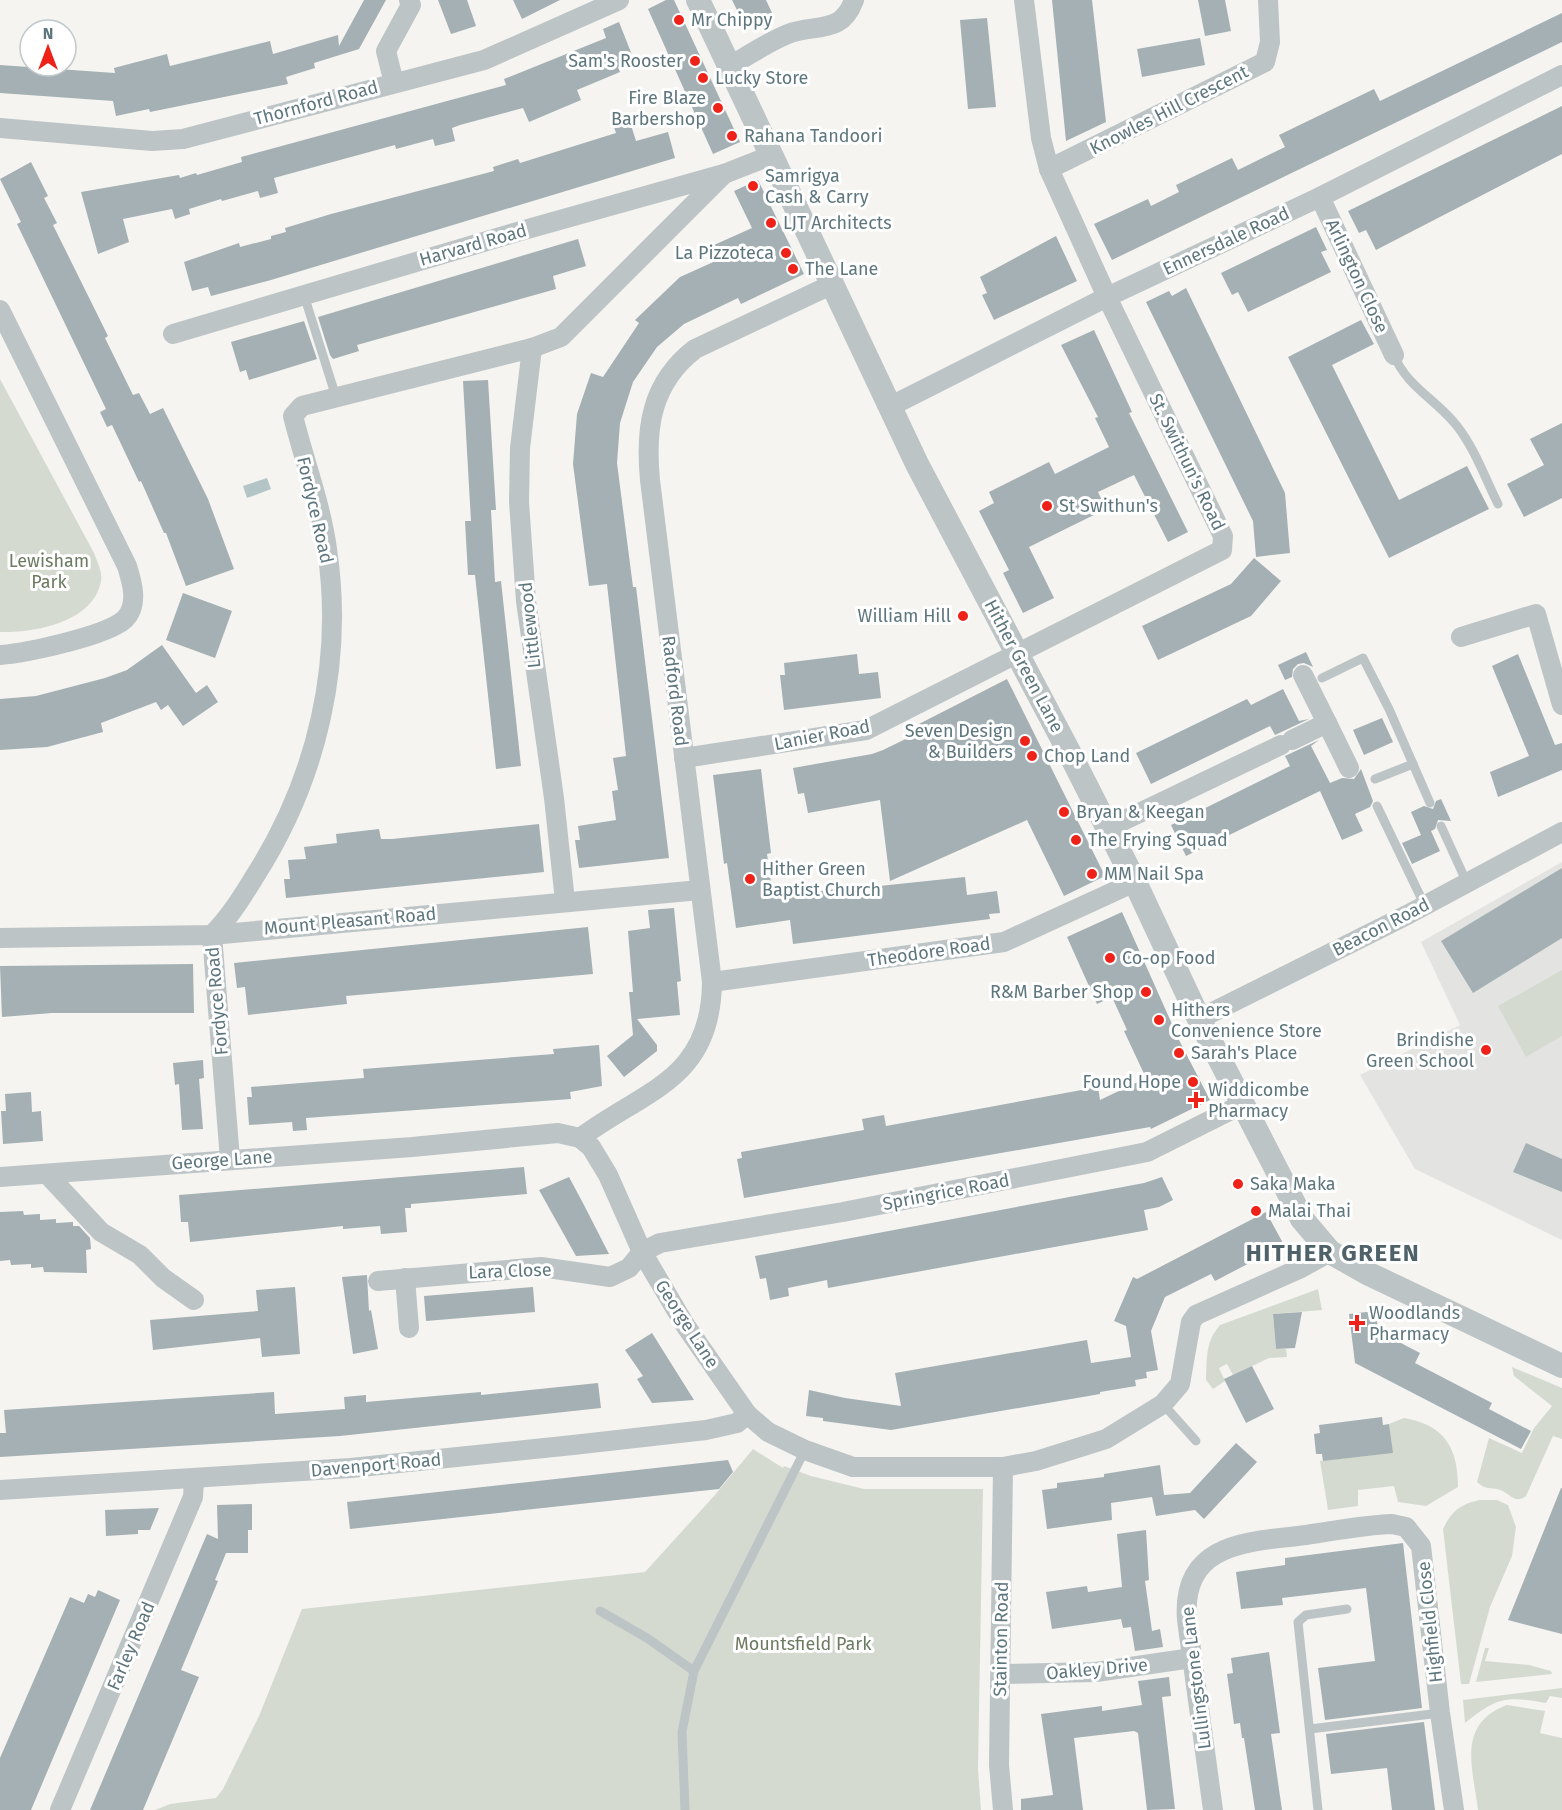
<svg xmlns="http://www.w3.org/2000/svg" width="1562" height="1810" font-family="'Fira Sans',sans-serif">
  <style>
    .built { fill: #e3e4e2 }
    .green { fill: #d5dad0 }
    .water { fill: #b3c5c7 }
    .building { fill: #a4b0b3 }
    .lines { fill: none; stroke-linecap: round; stroke-linejoin: round }
    .service { stroke: #bdc4c6; stroke-width: 9 }
    .minor { stroke: #bdc4c6; stroke-width: 20 }
    .tertiary { stroke: #bdc4c6; stroke-width: 24 }
    .poi-dot { fill: #ee2218; stroke: #fff; stroke-width: 2 }
    .labels { text-anchor: middle; stroke-width: 6; stroke-linejoin: round; paint-order: stroke }
    .poi-label { font-size: 18px; fill: #5e767e; stroke: #fff; text-anchor: start }
    .street-label { font-size: 18px; fill: #5e767e; stroke: #fff }
    .park-label { font-size: 18px; fill: #6b7b61; stroke: #fff }
    .district-label { font-size: 24px; font-weight: bold; letter-spacing: 1.5px; fill: #506269; stroke: #fff }
  </style>
  <rect width="100%" height="100%" fill="#f5f4f1"/>
  <polygon class="built" points="1562,862 1562,1240 1415,1169 1360,1075 1460,1025 1421,942"/>
  <g class="green">
    <path d="M0,379L94,553C97,561 103,573 101,581C94,622 35,633 0,632Z"/>
    <polygon points="1562,970 1562,1036 1526,1057 1498,1006"/>
    <path d="M1318,1289L1322,1310L1273,1314L1276,1349H1286L1287,1357L1269,1358L1233,1375L1227,1364L1219,1368L1225,1381L1213,1389L1206,1380C1207,1359 1205,1342 1220,1325Z"/>
    <path d="M1512,1367L1562,1388V1439L1553,1436L1526,1496C1515,1505 1510,1493 1500,1490C1490,1487 1485,1490 1477,1482L1489,1438L1522,1453L1534,1428L1552,1406L1514,1376Z"/>
    <path d="M1404,1418C1444,1425 1458,1447 1458,1487L1426,1506L1398,1502L1394,1486L1358,1490V1506L1328,1510L1320,1461L1392,1453L1389,1424Z"/>
    <polygon points="753,1449 783,1468 784,1466 811,1476 864,1489 983,1489 978,1769 981,1810 155,1810 170,1804 216,1798 223,1789 259,1716 302,1609 645,1572 714,1496"/>
    <path d="M1479,1500H1497L1508,1505L1516,1527L1512,1556L1490,1607L1469,1684H1461L1443,1529C1452,1511 1459,1505 1479,1500Z"/>
    <polygon points="1485,1648 1489,1648 1485,1661 1529,1665 1551,1671 1552,1674 1476,1682"/>
    <path d="M1562,1688V1698L1550,1696L1546,1703C1505,1696 1498,1697 1465,1723L1463,1700Z"/>
    <path d="M1507,1705L1545,1711L1540,1733L1562,1738V1810H1478C1473,1768 1456,1724 1507,1705Z"/>
  </g>
  <polygon class="water" points="267,478 271,489 247,498 243,486"/>
  <g class="building">
    <polygon points="364,0 386,0 359,49 314,63 315,68 286,77 288,84 150,112 149,109 116,116 113,101 0,93 0,65 115,73 114,68 167,54 170,66 270,41 273,54 338,35 339,46"/>
    <polygon points="438,0 467,0 476,26 451,34"/>
    <polygon points="513,0 560,0 522,19"/>
    <polygon points="666,0 674,0 740,142 713,154 648,9"/>
    <polygon points="732,0 766,0 773,15 746,28"/>
    <polygon points="1052,0 1092,0 1106,122 1066,141"/>
    <polygon points="1198,0 1225,0 1231,31 1205,36"/>
    <polygon points="1562,13 1562,42 1112,260 1094,224 1148,199 1151,206 1179,192 1176,185 1232,158 1238,170 1285,147 1279,135 1374,89 1380,101"/>
    <polygon points="987,18 996,107 968,109 960,20"/>
    <polygon points="619,22 634,60 618,67 620,72 577,90 581,100 529,122 523,108 460,125 452,128 455,141 435,146 433,139 396,149 395,145 274,178 278,193 260,198 258,191 222,201 221,199 189,209 190,214 175,219 172,209 123,219 129,242 98,254 81,192 179,175 180,178 196,173 197,175 242,162 241,157 506,85 504,79 606,38 603,29"/>
    <polygon points="1200,38 1205,65 1142,77 1137,49"/>
    <polygon points="1562,106 1562,154 1376,250 1366,230 1359,233 1348,211"/>
    <polygon points="630,122 636,141 668,132 675,158 271,280 211,296 208,287 192,291 184,262 239,243 240,247 271,239 271,236 286,232 285,228 331,214 494,171 493,167 518,159 520,163 616,133 614,127"/>
    <polygon points="31,162 48,196 44,198 57,223 53,225 108,336 105,338 133,395 139,393 150,414 163,408 208,499 234,569 186,586 166,533 164,533 141,481 139,482 112,425 107,427 100,412 106,409 17,224 21,222 0,179"/>
    <polygon points="758,180 804,274 741,304 738,298 684,324 657,347 633,382 620,423 617,463 633,587 636,587 669,858 579,868 575,840 580,840 578,826 616,820 612,791 618,790 613,758 626,756 607,584 589,586 573,464 577,414 591,373 603,377 639,323 635,320 680,277 720,259 714,245 752,228 734,191"/>
    <polygon points="1316,227 1327,250 1321,252 1331,272 1248,312 1238,292 1232,295 1221,273"/>
    <polygon points="1056,236 1077,281 994,320 982,295 987,293 980,277"/>
    <polygon points="578,239 586,266 553,276 556,289 357,345 359,351 333,359 330,355 318,317"/>
    <polygon points="1186,288 1285,493 1290,553 1256,557 1253,521 1146,302 1169,291 1172,296"/>
    <polygon points="1361,320 1374,344 1332,365 1399,500 1467,466 1489,509 1389,558 1288,357"/>
    <polygon points="304,321 317,359 249,380 246,370 240,372 231,342"/>
    <polygon points="1094,330 1132,412 1129,413 1188,532 1168,542 1134,475 1098,492 1106,509 1029,547 1054,598 1023,613 1003,573 1009,570 979,511 994,503 989,492 1049,462 1055,474 1109,447 1095,418 1098,417 1061,345"/>
    <polygon points="488,380 496,510 491,510 495,582 501,581 521,766 496,769 475,575 468,575 465,521 471,521 463,381"/>
    <polygon points="1562,423 1562,498 1524,517 1507,484 1544,465 1530,439"/>
    <polygon points="1254,558 1281,581 1251,616 1158,660 1142,626 1231,584"/>
    <polygon points="183,593 232,611 215,658 166,640"/>
    <polygon points="162,645 196,693 207,685 218,702 183,726 168,705 161,710 156,702 101,723 103,732 47,747 0,750 0,699 36,696 105,678 127,670"/>
    <polygon points="1306,652 1313,667 1304,663 1298,664 1293,669 1292,677 1285,680 1278,665"/>
    <polygon points="857,654 859,674 878,672 881,698 784,710 780,675 785,675 784,663"/>
    <polygon points="1518,654 1555,745 1562,743 1562,770 1498,797 1490,772 1529,756 1492,666"/>
    <polygon points="1007,679 1105,876 1064,896 1027,820 890,881 880,800 808,813 804,793 798,794 793,768 872,754 883,750 918,733 915,726"/>
    <polygon points="1283,689 1299,721 1309,719 1275,735 1270,726 1151,784 1136,753 1247,699 1251,705"/>
    <polygon points="1382,718 1393,742 1364,755 1353,730"/>
    <polygon points="1319,740 1311,746 1330,783 1342,778 1354,779 1361,769 1373,801 1370,807 1355,814 1363,831 1342,840 1320,791 1186,856 1171,825 1290,766 1285,756"/>
    <polygon points="761,769 771,853 767,854 773,897 869,885 870,887 965,877 967,895 997,891 1000,913 989,914 990,919 793,944 790,920 736,928 727,863 724,864 713,775"/>
    <polygon points="1441,799 1451,821 1438,820 1435,829 1431,831 1440,851 1412,864 1402,843 1421,835 1411,812 1424,806 1433,809 1436,801"/>
    <polygon points="539,824 544,872 286,898 284,879 290,879 288,860 306,859 304,847 337,843 336,834 379,829 381,839 392,839"/>
    <polygon points="1562,868 1562,938 1473,993 1441,941"/>
    <polygon points="674,908 681,981 677,982 680,1015 637,1019 657,1045 657,1051 624,1077 607,1056 633,1035 629,992 633,992 628,931 650,928 648,910"/>
    <polygon points="1122,912 1180,1042 1210,1100 1151,1129 1150,1127 744,1198 737,1159 742,1158 741,1152 864,1130 862,1119 884,1115 886,1126 1098,1087 1100,1100 1146,1078 1124,1031 1127,1030 1112,997 1097,1004 1067,937"/>
    <polygon points="588,927 593,974 346,996 347,1004 248,1015 245,987 237,988 234,963"/>
    <polygon points="193,964 194,1013 52,1013 2,1017 0,966"/>
    <polygon points="599,1045 602,1086 570,1092 571,1099 306,1118 307,1130 293,1131 292,1122 249,1125 247,1097 252,1097 251,1087 364,1078 363,1069 554,1054 553,1049"/>
    <polygon points="203,1060 204,1078 199,1079 203,1129 182,1130 179,1084 175,1085 173,1063"/>
    <polygon points="31,1092 32,1112 41,1111 43,1141 3,1144 1,1111 6,1111 5,1094"/>
    <polygon points="1526,1143 1562,1159 1562,1192 1513,1172"/>
    <polygon points="524,1167 527,1194 411,1204 411,1208 405,1208 407,1232 381,1234 380,1226 343,1229 343,1226 190,1242 188,1222 181,1222 179,1195"/>
    <polygon points="569,1177 584,1205 609,1254 576,1256 539,1190"/>
    <polygon points="1162,1177 1173,1200 1159,1207 1144,1210 1148,1230 828,1288 827,1280 788,1288 789,1296 770,1300 766,1278 760,1279 755,1256 1144,1183"/>
    <polygon points="23,1211 24,1215 40,1214 40,1220 56,1219 56,1223 73,1222 73,1226 79,1226 90,1238 91,1249 86,1250 87,1273 44,1272 43,1267 31,1268 31,1264 11,1265 10,1260 0,1261 0,1212"/>
    <polygon points="1266,1212 1284,1245 1215,1281 1211,1274 1165,1297 1151,1331 1158,1370 1146,1372 1147,1378 1135,1380 1136,1386 1100,1392 1100,1394 891,1430 823,1421 823,1418 806,1416 809,1390 845,1398 901,1406 895,1373 1087,1340 1091,1363 1131,1357 1126,1326 1114,1321 1133,1277 1137,1279"/>
    <polygon points="367,1275 369,1311 371,1310 378,1349 353,1354 342,1277"/>
    <polygon points="295,1287 300,1354 262,1357 260,1338 153,1350 150,1320 258,1311 256,1290"/>
    <polygon points="533,1287 535,1312 426,1321 424,1296"/>
    <polygon points="1376,1311 1378,1331 1420,1353 1415,1363 1492,1403 1489,1409 1531,1431 1521,1449 1355,1363 1349,1314"/>
    <polygon points="1302,1312 1295,1348 1276,1349 1273,1314"/>
    <polygon points="652,1333 694,1400 652,1403 637,1379 643,1376 625,1350"/>
    <polygon points="1252,1366 1274,1409 1246,1423 1224,1379"/>
    <polygon points="598,1383 601,1408 340,1436 0,1457 0,1433 6,1433 4,1410 274,1392 275,1414 345,1409 344,1397 366,1395 366,1402 481,1392 481,1395"/>
    <polygon points="1382,1417 1383,1425 1389,1424 1393,1453 1323,1461 1322,1454 1316,1454 1314,1434 1320,1433 1319,1425"/>
    <polygon points="1236,1443 1257,1462 1204,1519 1195,1510 1156,1516 1152,1497 1111,1503 1112,1520 1047,1529 1042,1490 1057,1488 1057,1483 1104,1477 1104,1474 1160,1465 1164,1495 1190,1493"/>
    <polygon points="728,1460 733,1472 719,1489 350,1529 347,1502"/>
    <polygon points="1561,1488 1562,1488 1562,1634 1508,1620"/>
    <polygon points="252,1504 252,1530 248,1530 248,1553 226,1553 215,1580 218,1581 181,1670 199,1677 143,1810 90,1810 207,1534 218,1539 217,1505"/>
    <polygon points="159,1508 150,1530 138,1530 138,1534 106,1536 105,1510"/>
    <polygon points="1146,1530 1149,1580 1145,1581 1152,1631 1160,1629 1163,1647 1135,1651 1131,1627 1123,1628 1121,1619 1052,1629 1046,1592 1087,1586 1088,1592 1122,1587 1117,1534"/>
    <polygon points="1403,1543 1422,1708 1325,1720 1318,1668 1375,1661 1366,1588 1282,1598 1283,1605 1241,1609 1236,1572 1285,1565 1285,1558"/>
    <polygon points="98,1590 120,1600 31,1810 0,1810 0,1758 70,1597 84,1603 88,1594 95,1597"/>
    <polygon points="1269,1652 1280,1733 1271,1734 1282,1810 1255,1810 1244,1738 1242,1738 1240,1723 1234,1724 1227,1674 1233,1673 1231,1658"/>
    <polygon points="1169,1677 1171,1696 1162,1697 1175,1809 1147,1810 1138,1733 1134,1731 1074,1738 1083,1810 1021,1810 1021,1799 1053,1795 1041,1714 1102,1706 1102,1711 1142,1705 1138,1681"/>
    <polygon points="1424,1722 1435,1810 1392,1810 1387,1768 1331,1774 1326,1734"/>
  </g>
  <g class="lines">
    <g class="service">
      <polyline points="304,295 336,397"/>
      <path d="M1394,355C1406,386 1437,400 1457,426C1475,449 1485,478 1498,504"/>
      <polyline points="1322,678 1363,658 1389,709 1430,803"/>
      <polyline points="1375,779 1413,764"/>
      <polyline points="1377,806 1425,906"/>
      <polyline points="1441,826 1467,883"/>
      <polyline points="1163,1404 1196,1441"/>
      <polyline points="600,1611 647,1638 694,1671"/>
      <polyline points="1310,1729 1440,1713"/>
      <polyline points="685,1810 682,1732 694,1671 805,1450"/>
      <polyline points="1318,1810 1298,1622 1306,1615 1347,1609"/>
    </g>
    <g class="minor">
      <path d="M730,66C749,55 768,42 788,34C815,23 841,36 854,0"/>
      <polyline points="394,83 386,51 411,5 409,0"/>
      <polyline points="0,128 152,141 183,139 484,60 619,0"/>
      <polyline points="1049,169 1265,62 1270,42 1268,0"/>
      <polyline points="1320,197 1394,355"/>
      <path d="M0,310L127,566C132,582 139,605 125,619C107,636 26,653 0,655"/>
      <polyline points="173,334 524,230 724,174 772,155"/>
      <polyline points="532,348 520,448 519,502 526,601 554,798 565,901"/>
      <polyline points="891,406 1107,297 1320,197 1562,75"/>
      <polyline points="1461,637 1536,614 1562,705"/>
      <polyline points="1327,723 1349,768"/>
      <polyline points="1292,740 1327,723 1303,675"/>
      <polyline points="684,758 866,730 1222,550 1223,536 1107,297 1049,169 1041,138 1024,0"/>
      <polyline points="1108,828 1281,745"/>
      <polyline points="0,938 212,935 700,890"/>
      <polyline points="712,982 1004,942 1135,882"/>
      <polyline points="1199,1019 1407,915 1562,832"/>
      <path d="M580,1138C646,1089 711,1080 712,982L650,480C645,428 651,383 695,349L833,284"/>
      <path d="M230,1159L212,935C230,917 242,897 255,876C317,779 344,663 327,549C321,505 304,460 293,416L302,406L532,348L561,337L724,174"/>
      <polyline points="47,1174 101,1232 140,1255 163,1278 194,1300"/>
      <polyline points="0,1177 412,1147 558,1133 580,1138 591,1147 608,1175 642,1252 685,1325 747,1414 768,1432 805,1450 853,1467 1003,1467 1036,1461 1106,1439 1163,1404 1180,1384 1191,1322 1196,1315 1301,1268 1330,1252"/>
      <polyline points="405,1278 409,1328"/>
      <polyline points="378,1281 541,1267 610,1277 629,1268 642,1252 660,1243 843,1212 1147,1152 1241,1105"/>
      <polyline points="1003,1467 999,1765 1003,1810"/>
      <polyline points="0,1490 351,1468 573,1445 706,1430 737,1423 747,1414"/>
      <polyline points="1002,1674 1096,1672 1192,1658"/>
      <polyline points="60,1810 193,1497 194,1480"/>
      <path d="M1213,1810L1187,1620C1181,1542 1248,1542 1306,1535C1334,1531 1363,1525 1392,1524L1406,1527L1421,1546L1440,1713L1454,1810"/>
    </g>
    <polyline class="tertiary" points="698,0 917,464 1067,748 1135,882 1199,1019 1302,1219 1330,1252 1369,1274 1562,1366"/>
  </g>
  <g class="poi-dot">
    <circle cx="679" cy="20" r="6"/>
    <circle cx="695" cy="61" r="6"/>
    <circle cx="703" cy="78" r="6"/>
    <circle cx="718" cy="108" r="6"/>
    <circle cx="732" cy="136" r="6"/>
    <circle cx="753" cy="186" r="6"/>
    <circle cx="771" cy="223" r="6"/>
    <circle cx="786" cy="253" r="6"/>
    <circle cx="793" cy="269" r="6"/>
    <circle cx="1047" cy="506" r="6"/>
    <circle cx="963" cy="616" r="6"/>
    <circle cx="1025" cy="741" r="6"/>
    <circle cx="1032" cy="756" r="6"/>
    <circle cx="1064" cy="812" r="6"/>
    <circle cx="1076" cy="840" r="6"/>
    <circle cx="1092" cy="874" r="6"/>
    <circle cx="750" cy="879" r="6"/>
    <circle cx="1110" cy="958" r="6"/>
    <circle cx="1146" cy="992" r="6"/>
    <circle cx="1159" cy="1020" r="6"/>
    <circle cx="1486" cy="1050" r="6"/>
    <circle cx="1179" cy="1053" r="6"/>
    <circle cx="1193" cy="1082" r="6"/>
    <path d="M1193 1091h6v6h6v6h-6v6h-6v-6h-6v-6h6z"/>
    <circle cx="1238" cy="1184" r="6"/>
    <circle cx="1256" cy="1211" r="6"/>
    <path d="M1354 1314h6v6h6v6h-6v6h-6v-6h-6v-6h6z"/>
  </g>
  <g class="labels">
    <g class="poi-label">
      <text x="691" y="26">Mr Chippy</text>
      <text x="683" y="67" text-anchor="end">Sam's Rooster</text>
      <text x="715" y="84">Lucky Store</text>
      <text x="706" y="104" text-anchor="end">Fire Blaze<tspan x="706" dy="21">Barbershop</tspan></text>
      <text x="744" y="142">Rahana Tandoori</text>
      <text x="765" y="182">Samrigya<tspan x="765" dy="21">Cash &amp; Carry</tspan></text>
      <text x="783" y="229">LJT Architects</text>
      <text x="774" y="259" text-anchor="end">La Pizzoteca</text>
      <text x="805" y="275">The Lane</text>
      <text x="1059" y="512">St Swithun's</text>
      <text x="951" y="622" text-anchor="end">William Hill</text>
      <text x="1013" y="737" text-anchor="end">Seven Design<tspan x="1013" dy="21">&amp; Builders</tspan></text>
      <text x="1044" y="762">Chop Land</text>
      <text x="1076" y="818">Bryan &amp; Keegan</text>
      <text x="1088" y="846">The Frying Squad</text>
      <text x="762" y="875">Hither Green<tspan x="762" dy="21">Baptist Church</tspan></text>
      <text x="1104" y="880">MM Nail Spa</text>
      <text x="1122" y="964">Co-op Food</text>
      <text x="1134" y="998" text-anchor="end">R&amp;M Barber Shop</text>
      <text x="1171" y="1016">Hithers<tspan x="1171" dy="21">Convenience Store</tspan></text>
      <text x="1474" y="1046" text-anchor="end">Brindishe<tspan x="1474" dy="21">Green School</tspan></text>
      <text x="1191" y="1059">Sarah's Place</text>
      <text x="1181" y="1088" text-anchor="end">Found Hope</text>
      <text x="1208" y="1096">Widdicombe<tspan x="1208" dy="21">Pharmacy</tspan></text>
      <text x="1250" y="1190">Saka Maka</text>
      <text x="1268" y="1217">Malai Thai</text>
      <text x="1369" y="1319">Woodlands<tspan x="1369" dy="21">Pharmacy</tspan></text>
    </g>
    <g class="street-label">
      <text transform="translate(316 103) rotate(-15)" y="6">Thornford Road</text>
      <text transform="translate(1169 110) rotate(-27)" y="6">Knowles Hill Crescent</text>
      <text transform="translate(1226 241) rotate(-25)" y="6">Ennersdale Road</text>
      <text transform="translate(473 245) rotate(-16)" y="6">Harvard Road</text>
      <text transform="translate(1357 276) rotate(65)" y="6">Arlington Close</text>
      <text transform="translate(1187 462) rotate(64)" y="6">St. Swithun's Road</text>
      <text transform="translate(315 510) rotate(77)" y="6">Fordyce Road</text>
      <text transform="translate(530 625) rotate(-96)" y="6">Littlewood</text>
      <text transform="translate(1024 666) rotate(62)" y="6">Hither Green Lane</text>
      <text transform="translate(675 691) rotate(83)" y="6">Radford Road</text>
      <text transform="translate(822 735) rotate(-11)" y="6">Lanier Road</text>
      <text transform="translate(350 921) rotate(-5)" y="6">Mount Pleasant Road</text>
      <text transform="translate(1381 927) rotate(-27)" y="6">Beacon Road</text>
      <text transform="translate(929 952) rotate(-8)" y="6">Theodore Road</text>
      <text transform="translate(217 1001) rotate(-95)" y="6">Fordyce Road</text>
      <text transform="translate(222 1160) rotate(-4)" y="6">George Lane</text>
      <text transform="translate(946 1192) rotate(-11)" y="6">Springrice Road</text>
      <text transform="translate(510 1271) rotate(-2)" y="6">Lara Close</text>
      <text transform="translate(687 1324) rotate(57)" y="6">George Lane</text>
      <text transform="translate(376 1465) rotate(-5)" y="6">Davenport Road</text>
      <text transform="translate(1430 1622) rotate(-96)" y="6">Highfield Close</text>
      <text transform="translate(1001 1639) rotate(-89)" y="6">Stainton Road</text>
      <text transform="translate(131 1646) rotate(-67)" y="6">Farley Road</text>
      <text transform="translate(1097 1669) rotate(-5)" y="6">Oakley Drive</text>
      <text transform="translate(1196 1678) rotate(-97)" y="6">Lullingstone Lane</text>
    </g>
    <g class="park-label">
      <text x="49" y="567">Lewisham<tspan x="49" dy="21">Park</tspan></text>
      <text x="803" y="1650">Mountsfield Park</text>
    </g>
    <g class="district-label">
      <text x="1333" y="1261">HITHER GREEN</text>
    </g>
  </g>
  <g transform="translate(48 48)"><circle r="28" fill="#ffffff" stroke="#bfc8cb" stroke-width="1.5"/>
  <path d="M0-4.5L10 22L0 15L-10 22Z" fill="#ee2218"/>
  <text y="-9" font-size="16" font-weight="bold" text-anchor="middle" fill="#5e767e">N</text>
  </g>
</svg>
